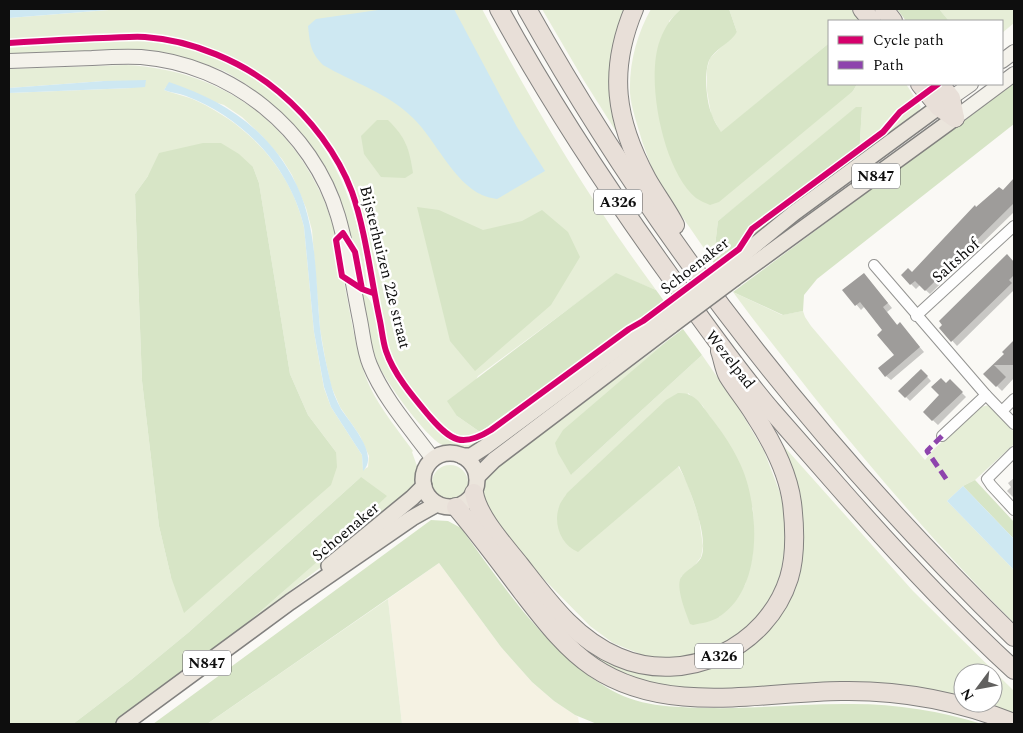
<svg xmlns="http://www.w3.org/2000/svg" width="1023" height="733" font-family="Spectral,serif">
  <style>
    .farmland { fill: #f5f2e3 }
    .green { fill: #e6eed7; fill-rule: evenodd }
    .forest { fill: #d7e5c6 }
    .water { fill: #cee8f2 }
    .shadow { fill: #0003 }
    .building { fill: #9e9c9a }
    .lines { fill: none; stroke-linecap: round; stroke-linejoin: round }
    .street-casing { stroke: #949492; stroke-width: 12 }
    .secondary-casing { stroke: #8b8a89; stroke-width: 16 }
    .primary-casing { stroke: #82817f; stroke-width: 18 }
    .highway-casing { stroke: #82817f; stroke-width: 20 }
    .street { stroke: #fefefe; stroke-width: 10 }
    .secondary { stroke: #f4f2eb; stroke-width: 14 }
    .primary { stroke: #ebe5dc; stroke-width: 15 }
    .highway { stroke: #e8dfd8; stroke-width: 18 }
    .primary-bridge-casing { stroke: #82817f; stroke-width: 18; stroke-linecap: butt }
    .primary-bridge { stroke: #ebe5dc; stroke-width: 15 }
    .quiet { stroke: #8e44ad; stroke-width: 5; stroke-dasharray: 10 5; stroke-linecap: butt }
    .cycleway-casing { stroke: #fff; stroke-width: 9 }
    .cycleway { stroke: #d6006c; stroke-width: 6 }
    .labels { text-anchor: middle; stroke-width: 5; stroke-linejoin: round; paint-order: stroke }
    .shield { fill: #fff; stroke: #565656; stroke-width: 1 }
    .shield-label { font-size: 15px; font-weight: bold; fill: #0e0e0e }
    .street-label { font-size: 16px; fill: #0e0e0e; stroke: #fff }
  </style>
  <rect width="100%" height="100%" fill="#faf9f5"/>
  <polygon class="farmland" points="439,563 501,647 532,682 554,701 578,717 579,724 402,724 388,599"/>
  <g class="green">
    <path d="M121,9H482C534,107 590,201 656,290L616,274L478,376L457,416L480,432C460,442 446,430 433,414C421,400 407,386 398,370C388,351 385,329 381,308C372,264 367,217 349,177C327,130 289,91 245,65C171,21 90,36 9,40V18Z"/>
    <polygon points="542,9 629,9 622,141 583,79"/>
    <path d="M651,9H681L669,21L683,183L853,91L857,84H906L921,107L911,119L859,157L862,107L718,221L713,262C696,235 676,210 660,183C652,170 647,155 642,141C638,126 631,108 630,93C629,63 637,34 651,9Z"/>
    <polygon points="729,9 851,9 861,21 829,21 829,46 828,44 721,133 711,114 707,91 707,69 710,58 737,32"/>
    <polygon points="939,9 1014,9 1014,23 1002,33 1002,21 949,21"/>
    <path d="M138,40C159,43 182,46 202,53C307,92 360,179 367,288L363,285C361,274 360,259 356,248C354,244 352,242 350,238C346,223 343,208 338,194C324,157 297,125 267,100C253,89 236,76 219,69C189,58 159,52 127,49L9,55V48L82,42Z"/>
    <path d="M126,65C208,69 280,110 317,186C325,200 330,217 335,232L333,237L340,278L344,282C351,315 356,356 370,387C381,410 398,430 413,451L412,452L417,466L414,487L343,550L238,631L336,545L361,477L189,632L132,679L73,724H9V93L132,88L146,81H104L9,88V69ZM166,87L224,105L242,117L262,136L282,159L292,175L306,208L312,230L320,329L325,358L331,386L340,407L360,436L369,456L368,467L363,470L362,455L331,407L324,388L314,332L304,227C291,170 250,126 197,101C187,96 175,94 164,90ZM253,167L259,183L290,374L308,415L336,452L171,577L159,526L142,381L135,194L148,176Z"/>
    <path d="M733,292L782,315L803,311L805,317L811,326L925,460L934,449L981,407L989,405L1014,432V444L975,480L963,486L947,501L1014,570V623C943,552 877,476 814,397C787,362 759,328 733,292Z"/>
    <path d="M363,293C377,303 377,327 381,343C383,352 387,362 392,371C403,392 443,449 469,445C484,442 531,405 546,395C529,408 484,449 465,450C459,450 447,448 442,445C424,435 386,382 377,362C369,340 367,317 362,295Z"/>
    <path d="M667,341L619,383L571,475L702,355L738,407L764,451L782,498L787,530L780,580L770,603L752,628L705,655L674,660L645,656L613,643L590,626L530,565L483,505V489L487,476L495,467L540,428L584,402ZM688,393L703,406L753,509L754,536L752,559L745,585L732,604L719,617L681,577L692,569L701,557L703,546L699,518L687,482L678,466Z"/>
    <polygon points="780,442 913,591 1014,691 1014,717 969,703 993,703 993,673 963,673 963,701 727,695 646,687 603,665 583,647 642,673 673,676 706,669 731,659 755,642 793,589"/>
    <circle cx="450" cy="483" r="18"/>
    <polygon points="388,599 402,724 207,724"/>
  </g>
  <g class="forest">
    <path d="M681,9H729L737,32C731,42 719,47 711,57C703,68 706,102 712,115C714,121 718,127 721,132L828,44L829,84H857L853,91L719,202L710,205C706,203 700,201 696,198C663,171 645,79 660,40C665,27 671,18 681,9Z"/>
    <polygon points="897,9 939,9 949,21 906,21"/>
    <polygon points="1014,83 1014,124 817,279 804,295 803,311 783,315 733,292"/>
    <polygon points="856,107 862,107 859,157 716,266 713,262 718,221"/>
    <path d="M377,120H388C406,138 409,148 413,173L405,178L381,177L364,154L361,136Z"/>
    <polygon points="203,143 221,143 239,154 253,167 259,183 290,374 308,415 336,452 337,467 331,485 184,613 171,577 159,526 142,381 135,194 148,176 159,153"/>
    <polygon points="417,207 439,210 483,230 522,221 542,210 568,232 580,257 551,305 475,371 450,341"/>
    <polygon points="616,273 656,290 664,301 480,432 457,416 447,401"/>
    <polygon points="683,329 702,355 571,475 558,453 555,443 563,430 667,341"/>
    <path d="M678,393C696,392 702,406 712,419C726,437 741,460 747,482C759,524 760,590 719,617C711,622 702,623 693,625L690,624C686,613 674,585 682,576C688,569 696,566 701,558C710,538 688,484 679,466L578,552C561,545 553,524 559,507C560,502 565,497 567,493L666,400Z"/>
    <polygon points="361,477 387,496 325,555 231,637 114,724 73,724 132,679 189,632"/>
    <polygon points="975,480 1014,522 1014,539 963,486"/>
    <path d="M431,520L448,521L461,528C502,585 546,650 606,687C637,707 672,707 708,708C753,709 799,704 844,704C890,703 939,710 982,724H597L575,715L554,701L532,682L501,647L439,563L207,724H153Z"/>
  </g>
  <g class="water">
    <polygon points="9,9 120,9 9,18"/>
    <path d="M385,9H454L517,127L545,171L497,199C492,198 486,197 482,195C453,182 435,139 413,118C388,93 352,82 323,65C310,52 310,43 308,26L316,19Z"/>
    <polygon points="146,80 145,87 132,88 9,93 9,88 104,81"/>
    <path d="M169,82C222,100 264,126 292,176C318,222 315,277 320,328C322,346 326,363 330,380C332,390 336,400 341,409C350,423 380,455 363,471L362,455L331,407L324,387L314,332L304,227C290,167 244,118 186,96C179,93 171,93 164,90Z"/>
    <polygon points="963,486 1014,539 1014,570 947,501"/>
  </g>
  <g class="shadow">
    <polygon points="1011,183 1014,186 1014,212 930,294 920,285 916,289 902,275 912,273 976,208 1003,192"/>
    <polygon points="1007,256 1014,264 1014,290 957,346 941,328"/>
    <polygon points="868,279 892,308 887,312 898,326 904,329 924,352 891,380 886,376 896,355 884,330 865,306 861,310 844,290"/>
    <polygon points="1014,342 1014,378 1002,391 985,374 1006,354 1004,352"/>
    <polygon points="921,370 931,381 910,401 900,391"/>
    <polygon points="950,381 966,397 938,425 924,412 941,395"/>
    <polygon points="1014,478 1014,498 1007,491 1011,487 1008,483"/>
  </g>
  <g class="building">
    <polygon points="1014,178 1014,203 925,291 915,281 910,285 901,275 908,268 912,272 975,205 976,207 999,187 1003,190"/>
    <polygon points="1007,254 1014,262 1014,275 1009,280 1012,283 951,342 939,328 942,325 939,321"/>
    <polygon points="864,273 888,303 883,307 897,325 900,322 920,347 885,377 878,368 894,355 877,335 882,330 860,302 855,306 842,290"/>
    <polygon points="1014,340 1014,365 994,365 1006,377 996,387 983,374 1004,354 1002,352"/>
    <polygon points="921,369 928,376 905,398 898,391"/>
    <polygon points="941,378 946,383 950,379 963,392 932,421 923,412 939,395 931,387"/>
  </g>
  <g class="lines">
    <g class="street-casing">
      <g id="street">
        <polyline points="874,265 986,395 1014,424"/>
        <polyline points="916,316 1014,226"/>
        <polyline points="1002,411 1014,399"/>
        <polyline points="942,436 986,395"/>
        <polyline points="1014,452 987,479 991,485 1014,510"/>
      </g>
    </g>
    <g class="secondary-casing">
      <g id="secondary">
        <path d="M9,61C37,60 64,59 92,58C108,57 125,56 141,57C231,64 313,130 338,216C348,250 353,286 360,320C363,335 364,351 370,365C384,399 411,429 433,459"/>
        <polyline points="1002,61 1014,52"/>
        <polyline points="951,98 971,84"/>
        <polyline points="955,118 1014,74"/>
      </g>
    </g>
    <g class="primary-casing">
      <g id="primary">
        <polyline points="728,267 794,213 948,100"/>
        <polyline points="735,278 955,118"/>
        <circle cx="450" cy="480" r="27"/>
        <polyline points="462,456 471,456 485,447 664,314"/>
        <polyline points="477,477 494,460 672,325"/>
        <polyline points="329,566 412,498 424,486"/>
        <polyline points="124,724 290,602 412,518 437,504"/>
      </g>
    </g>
    <g class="highway-casing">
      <g id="highway">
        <path d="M499,9C550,102 608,190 670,276C703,321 735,368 772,411C793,435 814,459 836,484C892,548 951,612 1014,670"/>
        <path d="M527,9C657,241 823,451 1014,637"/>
        <path d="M634,9C608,71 615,120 647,179C656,195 667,209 675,225"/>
        <polyline points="862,9 872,21"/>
        <polyline points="884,9 893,21"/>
        <polyline points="920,84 939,107 955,118"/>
        <polyline points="940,84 951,98 955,118"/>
        <path d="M474,493C478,517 505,546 520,565C548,601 575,639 618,657C685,686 767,648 789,578C796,555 795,528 792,503C788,472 771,440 754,414C746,401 736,389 728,376C724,369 723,359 720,351"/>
        <path d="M456,507C480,535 501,564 523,593C544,620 565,648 593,667C666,716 759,692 841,691C900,690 959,701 1014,723"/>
      </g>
    </g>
    <use href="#street" class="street"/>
    <use href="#secondary" class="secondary"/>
    <use href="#primary" class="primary"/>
    <use href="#highway" class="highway"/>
    <g class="primary-bridge-casing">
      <g id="primary-bridge">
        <polyline points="664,314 728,267"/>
        <polyline points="672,325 735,278"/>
      </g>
    </g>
    <use href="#primary-bridge" class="primary-bridge"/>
    <polyline class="quiet" points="942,436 927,451 949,483"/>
    <g class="cycleway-casing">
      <g id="cycleway">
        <path d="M9,43C40,41 72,39 103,38C117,38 131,36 145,37C191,40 244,62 279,92C310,118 338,154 352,192C366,232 371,280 380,321C382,331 383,342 386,351C394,375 414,398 430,417C451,441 462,448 491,430L629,329L643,321L739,249L752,229L883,132L900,112L938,84"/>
        <polyline points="362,289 355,252 343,233 336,240 342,276 362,289 373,293"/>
      </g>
    </g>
    <use href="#cycleway" class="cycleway"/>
  </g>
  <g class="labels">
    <g class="shield">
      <rect x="852" y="163.5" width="48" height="25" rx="4"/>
      <rect x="594" y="189.5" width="48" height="25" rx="4"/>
      <rect x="695" y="643.5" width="48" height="25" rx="4"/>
      <rect x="183" y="650.5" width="48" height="25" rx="4"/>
    </g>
    <g class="shield-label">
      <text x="876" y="181">N847</text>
      <text x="618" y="207">A326</text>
      <text x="719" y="661">A326</text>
      <text x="207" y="668">N847</text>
    </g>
    <g class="street-label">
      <text transform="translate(955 260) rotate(-42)" y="6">Saltshof</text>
      <text transform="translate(694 265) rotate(-38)" y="6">Schoenaker</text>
      <text transform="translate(386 267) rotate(76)" y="6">Bijsterhuizen 22e straat</text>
      <text transform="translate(731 359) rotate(52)" y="6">Wezelpad</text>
      <text transform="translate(345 531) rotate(-40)" y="6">Schoenaker</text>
    </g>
  </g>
  <rect width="1023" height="733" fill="none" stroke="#0e0e0e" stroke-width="20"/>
  <rect x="828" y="20" width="175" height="65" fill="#ffffff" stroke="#9f9f9f"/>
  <rect x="838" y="36" width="25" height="8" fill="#d6006c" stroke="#9f9f9f"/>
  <text x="873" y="45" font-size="15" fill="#0e0e0e">Cycle path</text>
  <rect x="838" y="61" width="25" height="8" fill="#8e44ad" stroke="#9f9f9f"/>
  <text x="873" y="70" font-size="15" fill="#0e0e0e">Path</text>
  <g transform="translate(978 688) rotate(238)"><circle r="24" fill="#ffffff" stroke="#9f9f9f"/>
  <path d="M0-4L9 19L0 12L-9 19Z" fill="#61605f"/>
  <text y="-8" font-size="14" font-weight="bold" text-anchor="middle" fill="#0e0e0e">N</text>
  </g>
</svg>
